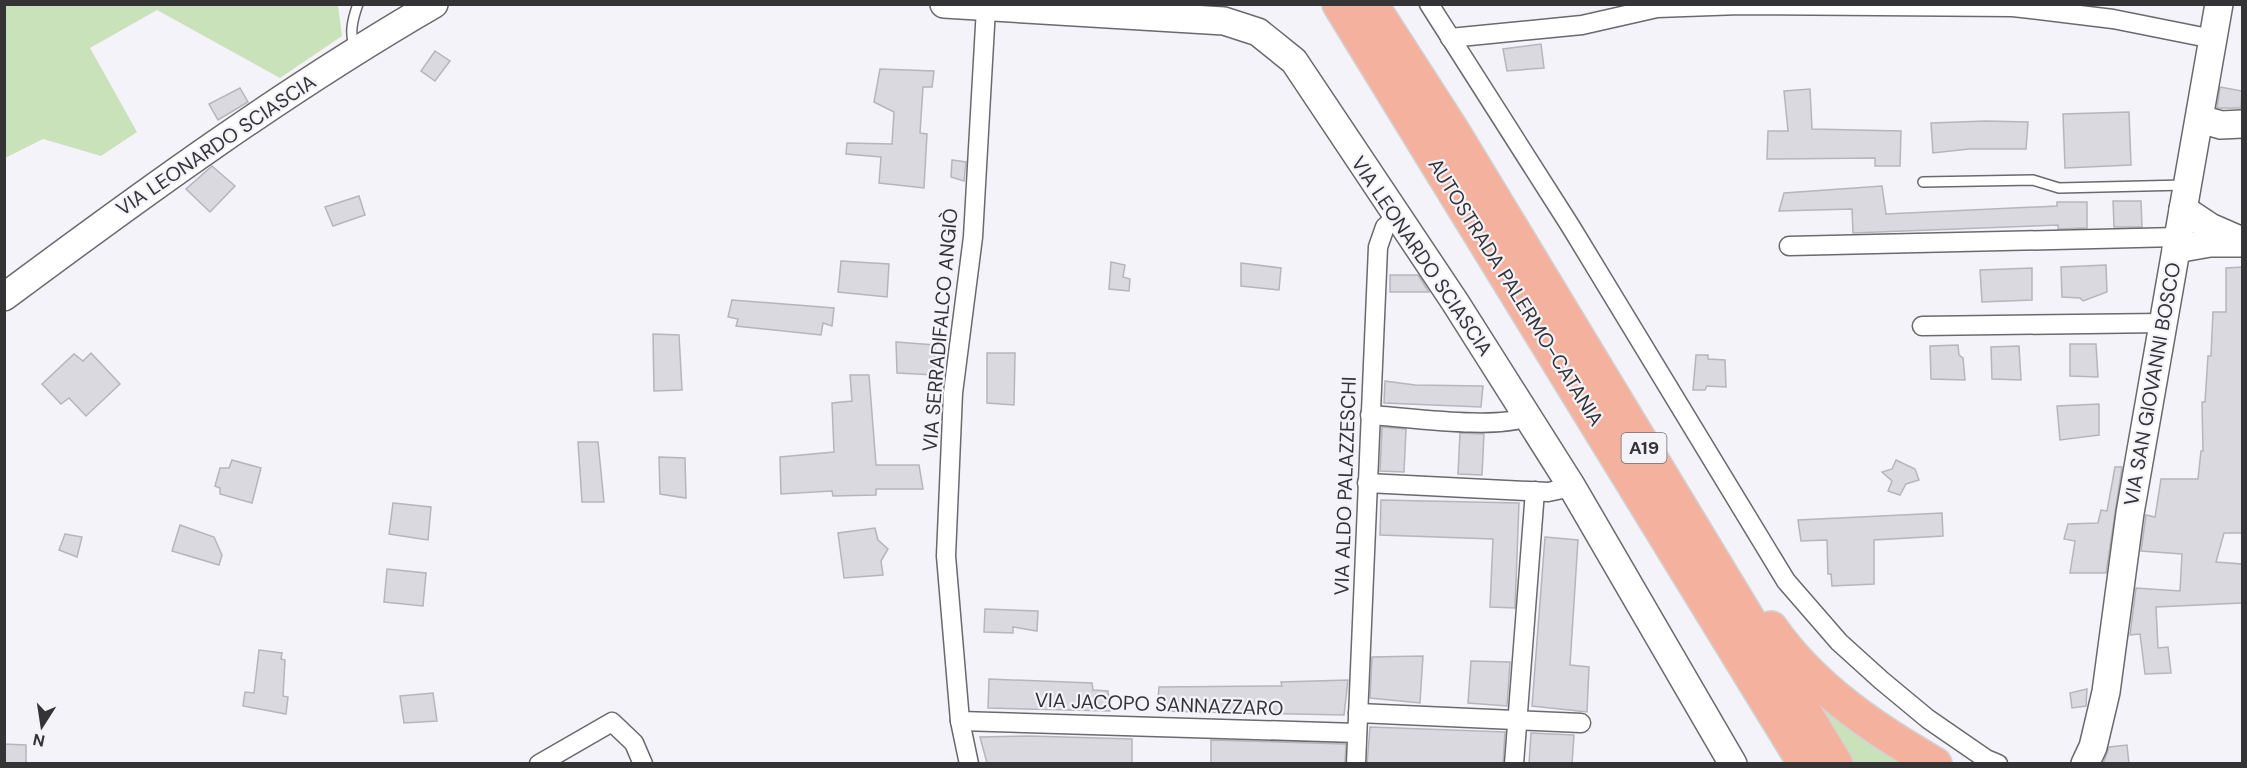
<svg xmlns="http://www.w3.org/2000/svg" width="2247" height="768" font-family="'DM Sans',sans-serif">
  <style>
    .green { fill: #cae2ba }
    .building { fill: #dad9df; stroke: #b6b5ba; stroke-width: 1.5 }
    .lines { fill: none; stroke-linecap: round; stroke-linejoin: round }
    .lane-casing { stroke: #6a696e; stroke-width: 12 }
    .street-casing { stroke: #6a696e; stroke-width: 21 }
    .secondary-casing { stroke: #6a696e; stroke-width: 30 }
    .highway-casing { stroke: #d2d2d3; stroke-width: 36 }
    .lane { stroke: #fff; stroke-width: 9 }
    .street { stroke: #fff; stroke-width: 18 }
    .secondary { stroke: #fff; stroke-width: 27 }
    .highway { stroke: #f4b29e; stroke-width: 33 }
    .labels { text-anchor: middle; stroke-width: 4.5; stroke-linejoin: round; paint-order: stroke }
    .shield { fill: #f4f3f9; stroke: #6e6d70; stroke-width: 1.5 }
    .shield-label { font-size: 18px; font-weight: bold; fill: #343336 }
    .street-label { font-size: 20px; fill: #343336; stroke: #f4f3f9 }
  </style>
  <rect width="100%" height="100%" fill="#f4f3f9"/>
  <g class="green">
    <polygon points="5,4 338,5 342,36 280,78 157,10 90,48 137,132 101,156 43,139 5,158"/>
    <polygon points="1802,680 1914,763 1854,763"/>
  </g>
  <g class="building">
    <polygon points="1541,44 1544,68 1507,71 1503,49"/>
    <polygon points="435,51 450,61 435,81 421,71"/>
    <polygon points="880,69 934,71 932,87 923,87 920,133 927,134 924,188 879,183 881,157 846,154 847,143 892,144 894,112 874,102"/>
    <polygon points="2220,87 2242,91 2241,108 2217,108"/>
    <polygon points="240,88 248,102 218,120 209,104"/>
    <polygon points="1810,89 1812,129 1901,131 1900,166 1875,166 1875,158 1767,159 1768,131 1788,131 1784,91"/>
    <polygon points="2129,112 2131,165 2065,168 2063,114"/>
    <polygon points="1986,121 2028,122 2026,149 1969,149 1933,153 1931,123"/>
    <polygon points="952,160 966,162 964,181 951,177"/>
    <polygon points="212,166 235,186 210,212 186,189"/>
    <polygon points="1882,186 1886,214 2057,206 2057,202 2087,202 2087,228 2058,229 2058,225 1853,233 1852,209 1779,211 1784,193"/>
    <polygon points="359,196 365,215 333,226 325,207"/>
    <polygon points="2113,201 2141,201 2142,227 2114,227"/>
    <polygon points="841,261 889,264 887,297 838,292"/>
    <polygon points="1111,262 1125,265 1123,277 1130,279 1129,291 1109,289"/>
    <polygon points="1241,263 1281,268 1279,290 1241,286"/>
    <polygon points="2106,265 2107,292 2083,301 2080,298 2062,297 2061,267"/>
    <polygon points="2242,267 2242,533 2224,533 2216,562 2242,564 2242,603 2156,607 2158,648 2168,647 2171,673 2145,674 2140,634 2130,635 2136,588 2180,591 2182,554 2141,551 2146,515 2155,517 2161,479 2198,479 2201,451 2203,451 2202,402 2205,402 2208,356 2211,356 2213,312 2226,312 2226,268"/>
    <polygon points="2032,268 2032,300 1982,302 1980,270"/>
    <polygon points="1390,275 1418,275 1429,292 1390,292"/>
    <polygon points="732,300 834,308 832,326 823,323 821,335 736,326 738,319 728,317"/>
    <polygon points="653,334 679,335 682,390 654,391"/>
    <polygon points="896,342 935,345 935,375 897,373"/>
    <polygon points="2070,344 2096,344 2098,377 2070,376"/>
    <polygon points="1958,345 1959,355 1963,358 1965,380 1931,379 1930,346"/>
    <polygon points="2019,346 2021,380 1992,379 1991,347"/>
    <polygon points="91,353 120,384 86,416 69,398 61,404 42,384 74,354 83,361"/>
    <polygon points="987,353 1015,353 1014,405 987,403"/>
    <polygon points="1696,355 1708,355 1708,359 1725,360 1726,387 1707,386 1705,390 1693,390"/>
    <polygon points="850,375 869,375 876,465 919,465 923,489 876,489 876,495 833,496 832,491 781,494 780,457 834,452 832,403 852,401"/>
    <polygon points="1385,381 1415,385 1483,386 1481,407 1384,403"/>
    <polygon points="2099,404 2099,435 2060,440 2057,406"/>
    <polygon points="1382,427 1406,429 1404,472 1380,471"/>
    <polygon points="1460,433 1484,434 1482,475 1458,474"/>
    <polygon points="578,442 598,442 604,502 582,502"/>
    <polygon points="659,457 685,458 686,498 660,494"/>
    <polygon points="232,460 261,468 252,503 220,494 220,488 215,486 220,468 229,468"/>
    <polygon points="1896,460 1915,469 1919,480 1906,484 1900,495 1888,491 1892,481 1882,472 1892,469"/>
    <polygon points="2115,467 2122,467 2106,573 2070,573 2075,541 2064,539 2068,524 2098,523 2101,510 2107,511"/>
    <polygon points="1381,500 1519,503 1515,608 1490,607 1493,539 1380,535"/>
    <polygon points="393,503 431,507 428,540 389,534"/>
    <polygon points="1942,513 1943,536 1874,540 1874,584 1832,586 1831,574 1828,574 1827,540 1801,541 1798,520"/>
    <polygon points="180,525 214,537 222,555 219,565 172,551"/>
    <polygon points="875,528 878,540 888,549 881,561 883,575 844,578 838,533"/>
    <polygon points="65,534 82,537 77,557 59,550"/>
    <polygon points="1545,537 1578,540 1570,665 1589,667 1587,712 1532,706"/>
    <polygon points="387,569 426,573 423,606 384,602"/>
    <polygon points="985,609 1038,611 1037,631 1013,627 1013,633 984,632"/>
    <polygon points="259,650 282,653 281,659 285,660 283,696 288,697 286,714 243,706 245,692 254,693"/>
    <polygon points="1423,656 1420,703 1370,698 1372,657"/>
    <polygon points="1471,661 1510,662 1507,706 1468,703"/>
    <polygon points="989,679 1092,683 1093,690 1108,691 1110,711 988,708"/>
    <polygon points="1348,680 1344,715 1157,711 1159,687 1282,686 1281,682"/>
    <polygon points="2087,689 2086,706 2072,708 2070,693"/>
    <polygon points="433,693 437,721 404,723 400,696"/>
    <polygon points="1370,727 1505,732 1503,764 1367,764"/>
    <polygon points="1531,733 1574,735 1572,764 1529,764"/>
    <polygon points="1029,736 1132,739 1132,764 987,763 980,737"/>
    <polygon points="1211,740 1346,744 1345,764 1211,764"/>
    <polygon points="4,744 26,745 26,764 4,764"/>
    <polygon points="2127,745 2129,764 2103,764 2109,747"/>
  </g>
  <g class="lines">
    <g class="lane-casing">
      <g id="lane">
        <path d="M356,48C348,35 353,18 358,4"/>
        <polyline points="1923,182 2033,180 2059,188 2185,185"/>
      </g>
    </g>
    <g class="street-casing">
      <g id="street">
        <polyline points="1429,4 1571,227 1786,581 1839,642 1881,680 1928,719 1986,759 1998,764"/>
        <polyline points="1450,38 1582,25 1657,8 1740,5 2013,7 2113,19 2213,39"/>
        <polyline points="1789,246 2178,237"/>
        <polyline points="1922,326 2162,323"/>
        <path d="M1370,415C1407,417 1495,430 1526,417"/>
        <polyline points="1367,483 1548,492 1572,487"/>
        <polyline points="1358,713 1581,723"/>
        <polyline points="960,721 1357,733"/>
        <polyline points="539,764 612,722 634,743 643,764"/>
        <polyline points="969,764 960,721 946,556 953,393 973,237 986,8"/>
        <polyline points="1356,764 1378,247 1385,227 1397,217"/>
        <polyline points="1514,764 1535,491"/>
      </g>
    </g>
    <g class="secondary-casing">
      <g id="secondary">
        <polyline points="944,4 1224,21 1258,32 1294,61 1455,302 1572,487 1733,764"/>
        <polyline points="2200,119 2221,125 2242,124"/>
        <polyline points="2183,209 2210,227 2242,241"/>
        <polyline points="2176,249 2210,243 2240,243"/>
        <path d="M4,297C144,193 284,91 434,4"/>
        <polyline points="2085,764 2093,747 2106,692 2130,513 2219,4"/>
      </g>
    </g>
    <g class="highway-casing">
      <g id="highway">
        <polyline points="1339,4 1805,764"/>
        <polyline points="1371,4 1454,133 1836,764"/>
        <path d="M1771,628C1812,687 1874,729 1935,764"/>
      </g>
    </g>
    <use href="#lane" class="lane"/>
    <use href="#street" class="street"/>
    <use href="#secondary" class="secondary"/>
    <use href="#highway" class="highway"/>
  </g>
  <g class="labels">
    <rect class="shield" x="1621.5" y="433" width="45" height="30" rx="4.5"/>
    <g class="shield-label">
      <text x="1644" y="454">A19</text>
    </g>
    <g class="street-label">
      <text transform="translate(216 145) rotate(-34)" y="7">VIA LEONARDO SCIASCIA</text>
      <text transform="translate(1422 256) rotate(56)" y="7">VIA LEONARDO SCIASCIA</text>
      <text transform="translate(1516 292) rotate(58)" y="7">AUTOSTRADA PALERMO-CATANIA</text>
      <text transform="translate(940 330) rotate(-85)" y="7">VIA SERRADIFALCO ANGIÒ</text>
      <text transform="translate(2152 384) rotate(-80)" y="7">VIA SAN GIOVANNI BOSCO</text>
      <text transform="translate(1345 486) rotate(-88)" y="7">VIA ALDO PALAZZESCHI</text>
      <text transform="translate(1159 704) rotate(2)" y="7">VIA JACOPO SANNAZZARO</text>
    </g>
  </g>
  <rect width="2247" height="768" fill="none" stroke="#343336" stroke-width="12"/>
  <g transform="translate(42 726) rotate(192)" stroke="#f4f3f9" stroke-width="4.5" paint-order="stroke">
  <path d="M0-4.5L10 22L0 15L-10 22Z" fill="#343336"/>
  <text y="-9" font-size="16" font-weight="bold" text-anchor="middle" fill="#343336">N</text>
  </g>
</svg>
